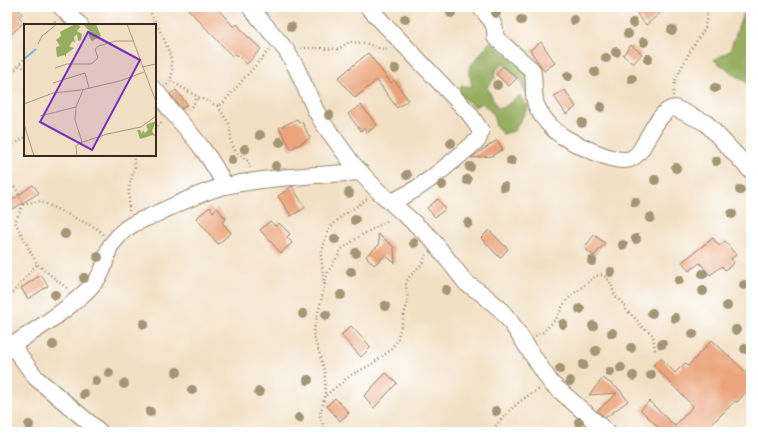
<svg xmlns="http://www.w3.org/2000/svg" width="758" height="439" font-family="Itim,sans-serif">
  <style>
    .forest { fill: #96ae60; stroke: #686c3f }
    .building { fill: #eba47c }
    .lines { fill: none; stroke-linecap: round; stroke-linejoin: round }
    .minor-casing { stroke: #968571; stroke-width: 18 }
    .path { stroke: #968571; stroke-width: 2.5; stroke-dasharray: 1 3; stroke-linecap: butt }
    .minor { stroke: #fff; stroke-width: 16 }
    .tree { fill: #a39675 }
    .inset-river { fill: none; stroke: #79b3ea; stroke-width: 2 }
    .inset-road { fill: none; stroke: #a99782; stroke-width: 1 }
    .view { fill: #7b2cbf; fill-opacity: 0.15; stroke: #7b2cbf; stroke-width: 2 }
    .inset-edge { fill: none; stroke: #3b2a1e; stroke-width: 2 }
  </style>
  <rect width="100%" height="100%" fill="#fff"/>
  <filter id="ink" filterUnits="userSpaceOnUse"><feTurbulence type="fractalNoise" baseFrequency=".025" numOctaves="2"/><feDisplacementMap in="SourceGraphic" scale="8" xChannelSelector="R" yChannelSelector="G"/><feConvolveMatrix kernelMatrix="1 2 1 2 8 2 1 2 1" color-interpolation-filters="sRGB"/></filter>
  <filter id="wash" filterUnits="userSpaceOnUse"><feTurbulence type="fractalNoise" baseFrequency=".012" numOctaves="4" result="noise"/><feDisplacementMap in="SourceGraphic" scale="16" xChannelSelector="R" yChannelSelector="G"/><feGaussianBlur stdDeviation="0.9" result="paint"/><feColorMatrix in="noise" values="0 0 0 0 0 0 0 0 0 0 0 0 0 0 0 0 0 1.4 0 .05"/><feComposite in="paint" operator="in"/></filter>
  <g filter="url(#wash)">
    <rect width="100%" height="100%" fill="#f2e0c4"/>
    <g class="forest">
      <polygon points="743,14 751,20 751,86 714,60 730,51"/>
      <polygon points="490,42 531,74 530,93 524,92 521,81 503,63 494,73 495,78 487,87 497,108 503,108 519,96 529,106 514,131 503,134 496,126 493,114 482,103 475,107 459,95 461,85 472,87 469,68"/>
    </g>
    <g id="blocks">
      <g class="building">
        <polygon points="7,7 16,7 22,14 19,17 24,22 12,34 7,28"/>
        <polygon points="186,7 216,7 234,27 237,24 245,34 261,49 247,64 236,54 233,57"/>
        <polygon points="646,7 667,7 646,25 637,14"/>
        <polygon points="541,42 555,63 544,71 530,50"/>
        <polygon points="631,45 642,54 633,64 623,55"/>
        <polygon points="368,53 391,83 394,80 408,100 397,108 377,80 355,98 338,78"/>
        <polygon points="503,66 517,78 509,86 496,74"/>
        <polygon points="176,90 187,104 182,109 170,94"/>
        <polygon points="565,90 576,107 566,114 554,96"/>
        <polygon points="361,105 377,125 367,133 364,128 361,131 348,114"/>
        <polygon points="297,119 299,123 302,122 310,138 291,149 279,128"/>
        <polygon points="497,140 503,149 492,156 471,158"/>
        <polygon points="33,185 39,193 13,209 9,202"/>
        <polygon points="292,186 305,208 291,216 278,196"/>
        <polygon points="438,199 446,209 435,217 427,208"/>
        <polygon points="210,207 213,212 217,208 226,219 222,222 231,233 218,244 196,218"/>
        <polygon points="270,221 275,226 279,223 290,234 287,237 292,243 281,253 260,230"/>
        <polygon points="489,230 508,249 500,258 481,238"/>
        <polygon points="378,234 394,247 395,263 385,255 374,265 366,256 379,245"/>
        <polygon points="594,235 605,243 594,256 584,248"/>
        <polygon points="713,238 719,246 725,241 736,255 731,259 734,263 725,270 722,266 710,275 700,263 689,271 682,262"/>
        <polygon points="41,275 48,286 28,299 21,288"/>
        <polygon points="351,326 371,347 361,357 341,335"/>
        <polygon points="712,340 751,377 751,387 737,402 735,401 704,432 663,432 641,410 649,401 675,426 693,406 653,365 661,358 675,373 685,363 688,366"/>
        <polygon points="386,373 397,383 374,408 364,396"/>
        <polygon points="603,378 620,390 628,401 605,418 597,411 617,393 589,395"/>
        <polygon points="335,398 349,413 340,421 327,406"/>
      </g>
    </g>
  </g>
  <g filter="url(#ink)">
    <use href="#blocks" fill-opacity="0" stroke="#968571" stroke-width="1"/>
    <g class="lines">
      <g class="minor-casing">
        <g id="minor">
          <polyline points="61,7 80,25"/>
          <polyline points="250,7 286,50 296,67 315,109 323,123 352,163 378,191 430,237 466,283 481,293 499,308 510,321 551,383 607,432"/>
          <path d="M368,7L469,113L481,131L478,140C451,162 424,188 391,202"/>
          <path d="M480,7C488,17 497,23 495,37L497,39L532,70C536,83 531,97 538,109C543,119 553,130 562,136C575,144 610,161 625,160C632,160 636,156 640,151C648,139 659,109 675,108L706,123L751,171"/>
          <path d="M155,90C162,97 166,105 172,112C193,136 212,158 225,186"/>
          <polyline points="7,341 12,345 36,378 100,432"/>
          <path d="M12,345C38,329 79,303 98,278C106,268 105,255 111,245C114,241 118,237 121,233C132,222 144,220 158,213C180,203 201,192 225,186C270,177 316,175 361,172"/>
        </g>
      </g>
      <g class="path">
        <path d="M149,10C157,26 183,68 167,85"/>
        <polyline points="52,25 56,20"/>
        <polyline points="301,48 314,48 338,49 349,42 365,43 381,49 388,49"/>
        <polyline points="20,64 25,69"/>
        <polyline points="7,78 11,75 25,58"/>
        <polyline points="171,81 198,97 218,106 222,104 269,50"/>
        <polyline points="673,96 674,86 676,78 692,48 705,28 708,7"/>
        <polyline points="218,106 229,124 232,145 236,152 248,161 250,168"/>
        <polyline points="189,110 198,97"/>
        <polyline points="155,129 163,121"/>
        <polyline points="7,149 25,137"/>
        <polyline points="7,177 18,192 23,204 15,222 37,264 68,289"/>
        <polyline points="23,204 40,201 96,228 103,234"/>
        <polyline points="129,211 129,188 135,165 133,155"/>
        <polyline points="324,284 321,255 328,230 341,217 367,199"/>
        <polyline points="7,299 37,264"/>
        <polyline points="535,336 543,332 556,319 564,304 572,295 596,276 601,275 606,277 611,284 615,296 624,305 627,311 637,320 640,325 653,335 655,352"/>
        <polyline points="326,395 351,375 372,364 389,351 397,341 408,301 406,284 408,278 422,264 426,255"/>
        <polyline points="325,432 320,415 325,396 325,372 313,333 328,272 342,249 360,236 389,220"/>
        <path d="M490,432C505,415 519,399 540,389"/>
      </g>
      <use href="#minor" class="minor"/>
    </g>
    <g class="tree">
      <circle cx="451" cy="13" r="5"/>
      <circle cx="496" cy="13" r="5"/>
      <circle cx="405" cy="19" r="5"/>
      <circle cx="521" cy="20" r="5"/>
      <circle cx="574" cy="20" r="5"/>
      <circle cx="633" cy="23" r="5"/>
      <circle cx="291" cy="27" r="5"/>
      <circle cx="672" cy="30" r="5"/>
      <circle cx="628" cy="34" r="5"/>
      <circle cx="644" cy="42" r="5"/>
      <circle cx="616" cy="52" r="5"/>
      <circle cx="606" cy="58" r="5"/>
      <circle cx="648" cy="59" r="5"/>
      <circle cx="395" cy="69" r="5"/>
      <circle cx="595" cy="72" r="5"/>
      <circle cx="568" cy="76" r="5"/>
      <circle cx="632" cy="79" r="5"/>
      <circle cx="497" cy="85" r="5"/>
      <circle cx="715" cy="88" r="5"/>
      <circle cx="601" cy="107" r="5"/>
      <circle cx="329" cy="115" r="5"/>
      <circle cx="582" cy="123" r="5"/>
      <circle cx="260" cy="135" r="5"/>
      <circle cx="280" cy="142" r="5"/>
      <circle cx="451" cy="143" r="5"/>
      <circle cx="245" cy="149" r="5"/>
      <circle cx="232" cy="160" r="5"/>
      <circle cx="511" cy="161" r="5"/>
      <circle cx="716" cy="161" r="5"/>
      <circle cx="276" cy="166" r="5"/>
      <circle cx="470" cy="167" r="5"/>
      <circle cx="676" cy="168" r="5"/>
      <circle cx="407" cy="175" r="5"/>
      <circle cx="467" cy="180" r="5"/>
      <circle cx="655" cy="180" r="5"/>
      <circle cx="442" cy="185" r="5"/>
      <circle cx="504" cy="187" r="5"/>
      <circle cx="740" cy="190" r="5"/>
      <circle cx="349" cy="193" r="5"/>
      <circle cx="635" cy="202" r="5"/>
      <circle cx="732" cy="214" r="5"/>
      <circle cx="650" cy="218" r="5"/>
      <circle cx="355" cy="220" r="5"/>
      <circle cx="468" cy="223" r="5"/>
      <circle cx="65" cy="234" r="5"/>
      <circle cx="335" cy="239" r="5"/>
      <circle cx="636" cy="239" r="5"/>
      <circle cx="414" cy="243" r="5"/>
      <circle cx="623" cy="245" r="5"/>
      <circle cx="356" cy="253" r="5"/>
      <circle cx="98" cy="257" r="5"/>
      <circle cx="592" cy="261" r="5"/>
      <circle cx="351" cy="272" r="5"/>
      <circle cx="611" cy="272" r="5"/>
      <circle cx="703" cy="274" r="5"/>
      <circle cx="84" cy="278" r="5"/>
      <circle cx="679" cy="280" r="5"/>
      <circle cx="744" cy="285" r="5"/>
      <circle cx="446" cy="290" r="5"/>
      <circle cx="703" cy="291" r="5"/>
      <circle cx="55" cy="295" r="5"/>
      <circle cx="341" cy="295" r="5"/>
      <circle cx="385" cy="306" r="5"/>
      <circle cx="727" cy="306" r="5"/>
      <circle cx="580" cy="309" r="5"/>
      <circle cx="652" cy="313" r="5"/>
      <circle cx="303" cy="314" r="5"/>
      <circle cx="326" cy="315" r="5"/>
      <circle cx="675" cy="318" r="5"/>
      <circle cx="144" cy="324" r="5"/>
      <circle cx="563" cy="324" r="5"/>
      <circle cx="593" cy="326" r="5"/>
      <circle cx="736" cy="330" r="5"/>
      <circle cx="612" cy="333" r="5"/>
      <circle cx="693" cy="334" r="5"/>
      <circle cx="662" cy="344" r="5"/>
      <circle cx="53" cy="345" r="5"/>
      <circle cx="631" cy="348" r="5"/>
      <circle cx="745" cy="349" r="5"/>
      <circle cx="596" cy="351" r="5"/>
      <circle cx="583" cy="365" r="5"/>
      <circle cx="621" cy="368" r="5"/>
      <circle cx="560" cy="369" r="5"/>
      <circle cx="177" cy="372" r="5"/>
      <circle cx="610" cy="372" r="5"/>
      <circle cx="109" cy="373" r="5"/>
      <circle cx="651" cy="375" r="5"/>
      <circle cx="633" cy="376" r="5"/>
      <circle cx="308" cy="380" r="5"/>
      <circle cx="96" cy="381" r="5"/>
      <circle cx="570" cy="381" r="5"/>
      <circle cx="124" cy="384" r="5"/>
      <circle cx="192" cy="390" r="5"/>
      <circle cx="259" cy="392" r="5"/>
      <circle cx="84" cy="394" r="5"/>
      <circle cx="496" cy="411" r="5"/>
      <circle cx="150" cy="412" r="5"/>
      <circle cx="299" cy="418" r="5"/>
      <circle cx="579" cy="422" r="5"/>
      <circle cx="29" cy="425" r="5"/>
    </g>
  </g>
  <g transform="translate(24 24)">
    <rect width="132" height="132" fill="#f2e0c4"/>
    <path d="M51,0L57,2L53,7L58,10L57,16L54,17L53,10L50,13L51,19L49,17L45,22L50,24L42,30V34L41,31L33,33L32,23L36,22L32,16L37,12L36,8ZM59,0H72L77,12L68,17L64,11L67,9ZM132,97L128,107L132,113L129,111L116,115L113,106H116L118,110L119,106L121,109L124,106L122,101Z" fill="#96ae60"/>
    <path class="inset-river" d="M0,35L12,25"/>
    <path class="inset-road" d="M103,0L132,78M14,20L18,12L33,0M118,43L132,40M31,44L43,40H67L74,34L71,25L75,22L92,17H110M29,59L61,49L65,64M0,80L29,69L57,66L96,57L120,48M16,92L52,83M0,100L10,132M58,118L51,96L52,83L59,66M53,132L52,122L56,119L83,110L117,103L132,92"/>
    <path class="view" d="M64,8L116,36L68,126L16,98Z"/>
    <rect width="132" height="132" class="inset-edge"/>
  </g>
  <rect width="758" height="439" fill="none" stroke="#fff" stroke-width="24"/>
</svg>
